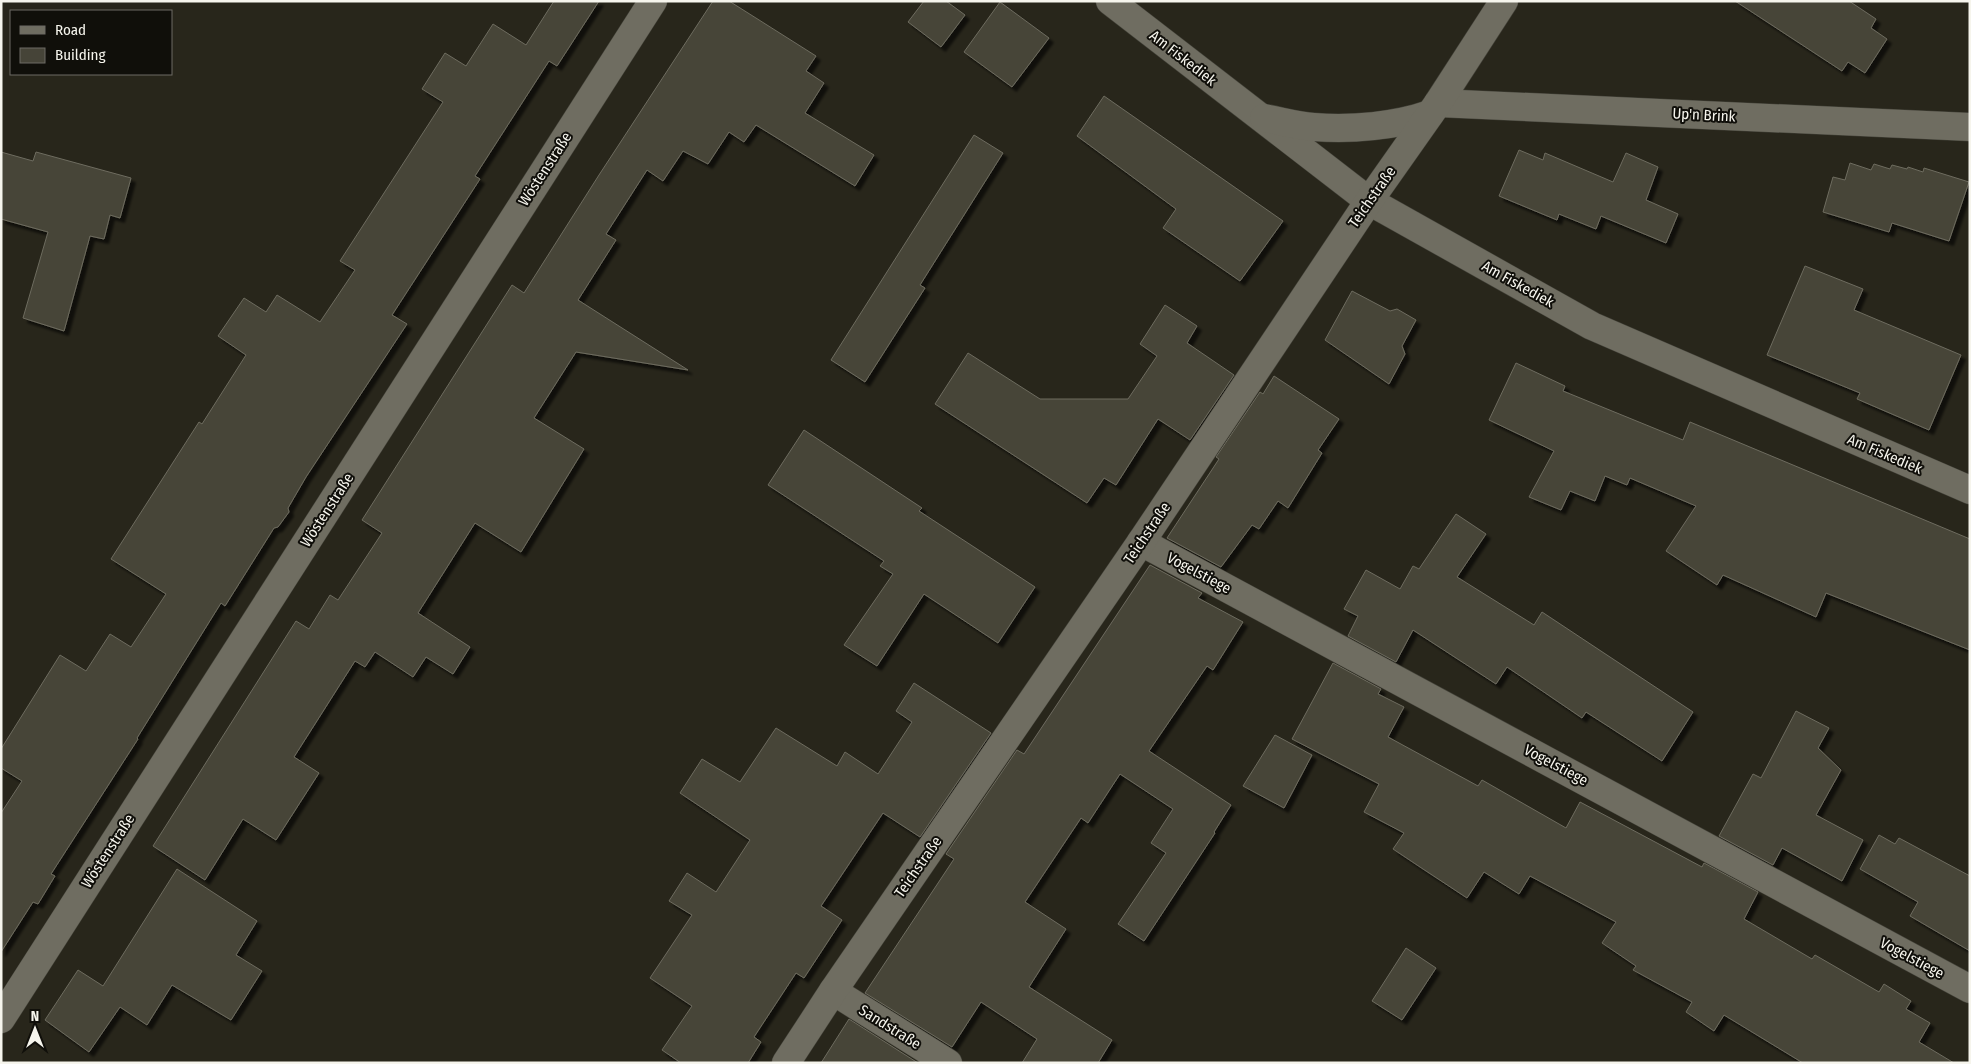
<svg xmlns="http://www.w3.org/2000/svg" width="1971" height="1064" font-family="'Fira Sans Condensed',sans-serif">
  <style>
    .building { fill: #464438; stroke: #6e6c5f; filter: url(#shadow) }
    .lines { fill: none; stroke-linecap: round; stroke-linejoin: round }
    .street-casing { stroke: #434239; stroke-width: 29 }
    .street { stroke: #6f6d61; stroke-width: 28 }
    .labels { text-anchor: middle; stroke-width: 4; stroke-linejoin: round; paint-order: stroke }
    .street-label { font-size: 15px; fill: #f6f5ed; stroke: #100f0a }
  </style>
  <defs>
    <filter id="shadow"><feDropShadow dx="4.5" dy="4.5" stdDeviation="1" flood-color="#0009"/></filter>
  </defs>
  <rect width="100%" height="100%" fill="#28261b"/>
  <g class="building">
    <polygon points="554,1 599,1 557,66 549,61 475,176 480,179 392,315 407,324 306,477 288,508 289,512 278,527 274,528 225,606 221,603 137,738 138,739 51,874 55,876 38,904 33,902 1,952 1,813 22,781 1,768 1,749 60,655 86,671 110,634 131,647 166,594 111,559 199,422 202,424 246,355 218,336 244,298 266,312 277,295 320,322 355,270 340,261 443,102 422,89 445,53 466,66 493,24 526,45"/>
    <polygon points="713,1 729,1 816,56 806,71 824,83 805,113 874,155 855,186 756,125 744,142 729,132 708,164 683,151 663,181 647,170 606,234 616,240 578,300 688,370 576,352 534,418 584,449 521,552 475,523 418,613 470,647 453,674 426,657 413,677 375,652 365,667 355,661 294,757 319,773 276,840 243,819 205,880 153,846 296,621 309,629 330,595 338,600 382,533 362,520 512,285 524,293 599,175"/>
    <polygon points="924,1 946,1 965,15 941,47 908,22"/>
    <polygon points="1735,1 1849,1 1876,19 1871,28 1887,39 1865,73 1848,62 1842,71"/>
    <polygon points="1000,2 1049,38 1012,87 964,52"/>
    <polygon points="1104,96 1283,221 1240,281 1163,228 1176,209 1077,136"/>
    <polygon points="974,135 1003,153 920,285 925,288 865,382 831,360"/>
    <polygon points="1519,150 1543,160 1545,153 1613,182 1626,153 1658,167 1646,200 1678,214 1666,243 1601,216 1596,229 1559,214 1557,220 1499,196"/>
    <polygon points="1,152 33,161 36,152 131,178 120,218 110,215 104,239 90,236 64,331 23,318 48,232 1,219"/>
    <polygon points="1850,163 1871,170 1874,164 1890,169 1892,165 1907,169 1908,167 1923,172 1924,168 1969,182 1949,241 1892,223 1889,232 1823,212 1833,177 1845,180"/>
    <polygon points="1805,266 1863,289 1854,310 1961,355 1929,430 1857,399 1860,393 1767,355"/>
    <polygon points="1352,291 1390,311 1397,309 1416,320 1402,346 1405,354 1389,384 1325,340"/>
    <polygon points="1165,305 1197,326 1187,343 1234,375 1190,440 1158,419 1116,485 1104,478 1087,503 935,404 968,353 1040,399 1128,399 1157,356 1140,344"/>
    <polygon points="1516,363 1565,386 1563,391 1683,440 1690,422 1970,539 1970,650 1826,593 1816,617 1723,575 1717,585 1666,551 1696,506 1630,478 1627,485 1605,476 1595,501 1570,491 1561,510 1529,497 1554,451 1489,420"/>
    <polygon points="1274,376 1339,419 1318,450 1322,453 1288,508 1278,501 1259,529 1252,525 1221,567 1167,538 1219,459 1216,457 1260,392 1263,394"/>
    <polygon points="804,430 922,508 919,511 1035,587 998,643 924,594 877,666 844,645 893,574 880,566 884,561 768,485"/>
    <polygon points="1456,514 1486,534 1457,577 1534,625 1542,612 1693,712 1662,761 1586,712 1582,718 1507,667 1496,684 1413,630 1396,662 1348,636 1358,616 1344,609 1366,570 1400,589 1413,566 1419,569"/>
    <polygon points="1150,565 1202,593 1198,598 1243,622 1213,670 1207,666 1149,751 1231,805 1214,832 1215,833 1144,941 1118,924 1166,853 1151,843 1173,809 1120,774 1088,823 1081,818 1025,902 1066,929 1029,987 1112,1040 1098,1063 1022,1063 1037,1039 981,1002 952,1047 865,993 954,859 946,854 1017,750 1024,754"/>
    <polygon points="1333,663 1381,689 1378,694 1404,707 1388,737 1478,786 1482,780 1566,828 1580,802 1702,867 1704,863 1758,892 1744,919 1812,959 1815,955 1879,992 1884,984 1911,1001 1906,1009 1930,1023 1919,1042 1954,1063 1803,1063 1724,1015 1714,1031 1686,1012 1692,1002 1633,970 1636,966 1602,943 1616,922 1530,876 1519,894 1484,872 1467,898 1423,869 1393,849 1404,833 1364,812 1379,784 1292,739"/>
    <polygon points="914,683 991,733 920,837 883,813 821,906 842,920 804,978 796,973 754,1037 761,1042 748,1063 681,1063 662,1050 692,1006 650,978 692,915 669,901 687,873 716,892 750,840 680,793 702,759 740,782 776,728 837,766 845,752 878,774 912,722 896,711"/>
    <polygon points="1796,711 1829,728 1818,748 1841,770 1816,815 1863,840 1842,881 1782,848 1773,865 1719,836 1753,774 1761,778"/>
    <polygon points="1275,735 1312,755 1284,808 1243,786"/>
    <polygon points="1879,835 1895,844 1899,838 1970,876 1970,951 1910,916 1918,902 1860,869"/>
    <polygon points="177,869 257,921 236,955 262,971 231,1020 172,985 147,1025 120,1007 89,1052 45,1020 78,970 103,986"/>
    <polygon points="1406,948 1436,968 1402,1020 1372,1001"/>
    <polygon points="849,1019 918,1063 821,1063"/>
  </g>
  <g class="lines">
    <g class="street-casing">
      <g id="street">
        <polyline points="1110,1 1369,201 1592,326 1970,490"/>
        <polyline points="1438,103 1970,127"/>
        <path d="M1264,118C1281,121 1298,126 1314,127C1351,130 1396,126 1430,114"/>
        <polyline points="1141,542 1970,989"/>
        <polyline points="833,991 948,1063"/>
        <polyline points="1,1019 653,1"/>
        <polyline points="786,1063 833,991 1141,542 1369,201 1438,103 1504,1"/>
      </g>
    </g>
    <use href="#street" class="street"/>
  </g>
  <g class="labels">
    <g class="street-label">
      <text transform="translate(1183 58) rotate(38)" y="5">Am Fiskediek</text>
      <text transform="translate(1704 115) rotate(3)" y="5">Up'n Brink</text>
      <text transform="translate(545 169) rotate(-57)" y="5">Wöstenstraße</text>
      <text transform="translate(1372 197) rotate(-55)" y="5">Teichstraße</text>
      <text transform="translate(1518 284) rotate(29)" y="5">Am Fiskediek</text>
      <text transform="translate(1885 454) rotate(23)" y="5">Am Fiskediek</text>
      <text transform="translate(327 510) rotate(-57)" y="5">Wöstenstraße</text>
      <text transform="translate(1147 533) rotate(-56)" y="5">Teichstraße</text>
      <text transform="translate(1199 573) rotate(28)" y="5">Vogelstiege</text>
      <text transform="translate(1556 765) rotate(28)" y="5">Vogelstiege</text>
      <text transform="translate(108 851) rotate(-57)" y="5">Wöstenstraße</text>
      <text transform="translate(918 867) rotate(-55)" y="5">Teichstraße</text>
      <text transform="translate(1912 958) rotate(28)" y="5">Vogelstiege</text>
      <text transform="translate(890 1027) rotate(32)" y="5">Sandstraße</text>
    </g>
  </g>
  <rect width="1971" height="1064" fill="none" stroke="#f6f5ed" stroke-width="5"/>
  <rect x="10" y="10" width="162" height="65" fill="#100f0a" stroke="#6c6b65"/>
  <rect x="20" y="26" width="25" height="8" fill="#6f6d61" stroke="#6c6b65"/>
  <text x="55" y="35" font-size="15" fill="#f6f5ed">Road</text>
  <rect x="20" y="48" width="25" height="15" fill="#464438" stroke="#6c6b65"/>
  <text x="55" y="60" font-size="15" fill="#f6f5ed">Building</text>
  <g transform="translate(35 1029)" stroke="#100f0a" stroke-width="4" paint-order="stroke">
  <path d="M0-4L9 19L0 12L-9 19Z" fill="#f6f5ed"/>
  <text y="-8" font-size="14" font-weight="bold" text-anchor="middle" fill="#f6f5ed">N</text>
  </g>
</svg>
